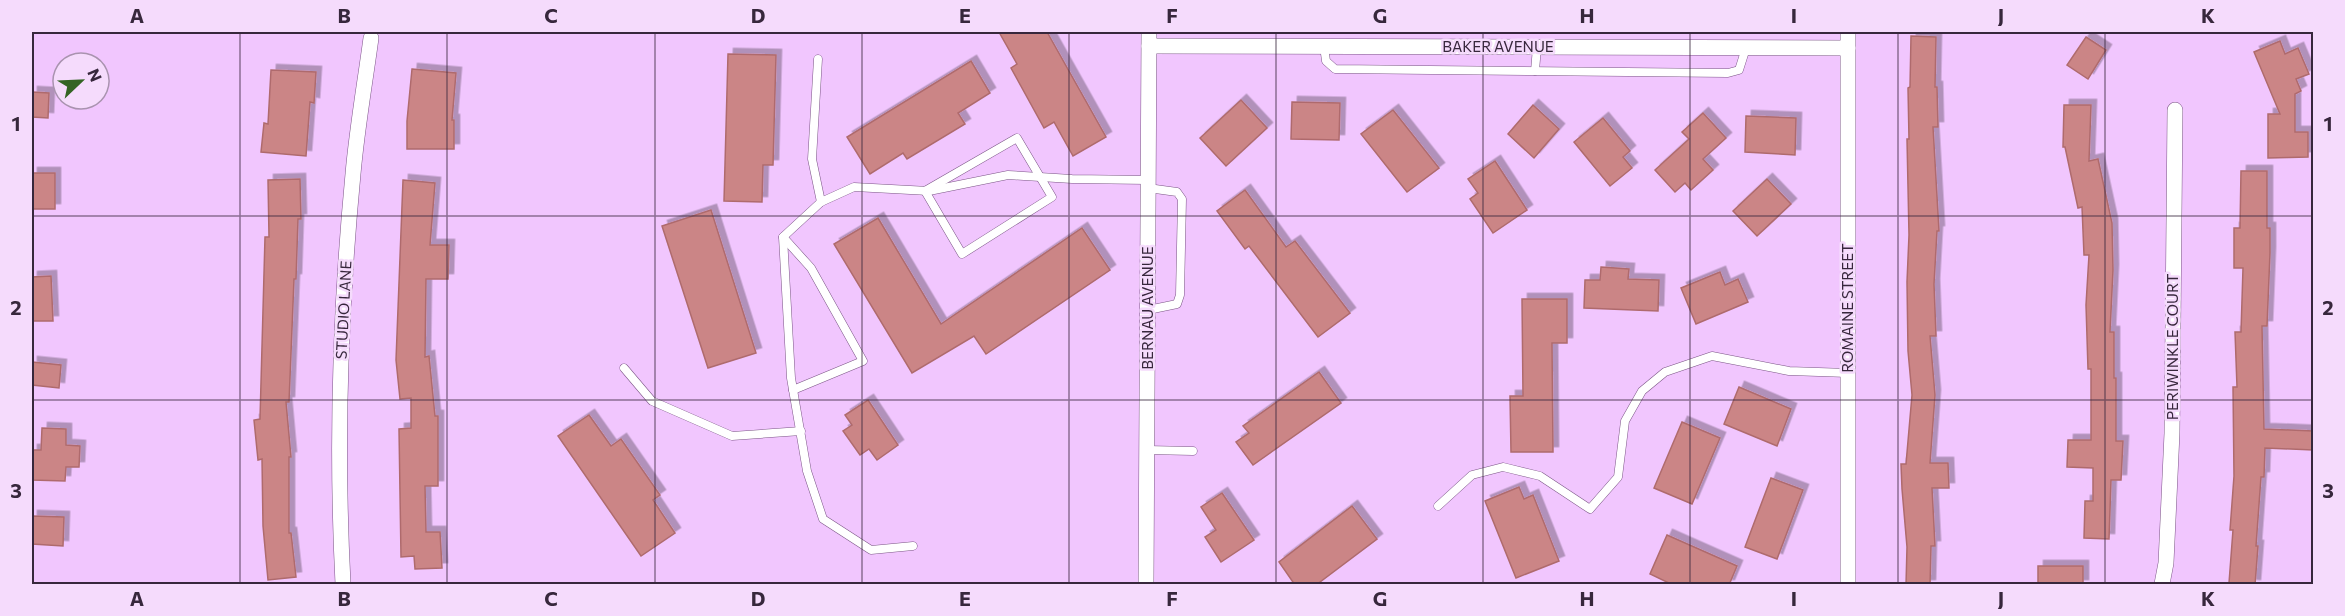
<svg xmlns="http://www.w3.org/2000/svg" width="2345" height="616" font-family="Commissioner,sans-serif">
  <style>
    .building { fill: #cb8586; stroke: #af6b6d; stroke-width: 1.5; filter: url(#shadow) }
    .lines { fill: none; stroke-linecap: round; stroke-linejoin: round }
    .service-casing { stroke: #7b5586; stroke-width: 9 }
    .minor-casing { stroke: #7b5586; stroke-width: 16 }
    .service { stroke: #fff; stroke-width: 8 }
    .minor { stroke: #fff; stroke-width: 15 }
    .grid { fill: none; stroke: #37273c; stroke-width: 1.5; stroke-opacity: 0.55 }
    .labels { text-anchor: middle; stroke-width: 5; stroke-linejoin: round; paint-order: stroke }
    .street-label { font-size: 15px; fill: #37273c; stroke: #f5dbfc }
    .neatline { fill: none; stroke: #37273c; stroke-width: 2 }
    .grid-label { font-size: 20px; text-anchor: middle; font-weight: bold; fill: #37273c }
  </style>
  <defs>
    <filter id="shadow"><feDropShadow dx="5.5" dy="-5.5" stdDeviation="0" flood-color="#0004"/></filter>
  </defs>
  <rect width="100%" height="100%" fill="#f1c6fe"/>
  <g class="building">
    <polygon points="999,32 1047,32 1106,137 1073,156 1054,122 1044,128 1011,68 1017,64"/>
    <polygon points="1911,36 1936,37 1935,87 1937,87 1938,127 1933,127 1939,231 1937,231 1934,284 1936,336 1930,336 1935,395 1930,463 1948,463 1949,488 1932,488 1935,546 1931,546 1930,585 1906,585 1907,547 1902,489 1901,464 1906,464 1912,395 1908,351 1907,282 1909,235 1907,139 1909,139 1908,88 1910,87"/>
    <polygon points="2086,37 2106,50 2088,79 2067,65"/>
    <polygon points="2280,41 2285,54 2298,48 2309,74 2296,79 2301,91 2295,94 2295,132 2308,132 2308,157 2268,158 2268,114 2280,114 2254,52"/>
    <polygon points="728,54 776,55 773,165 763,165 762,202 724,201"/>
    <polygon points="971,61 990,93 958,113 965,124 907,159 903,153 870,174 847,137"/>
    <polygon points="412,69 456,73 452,120 454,120 454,149 407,149 407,121"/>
    <polygon points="271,70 316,72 314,103 310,102 306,156 261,152 264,123 268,124"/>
    <polygon points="32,92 49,93 48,118 32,117"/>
    <polygon points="1241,100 1267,128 1226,166 1200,138"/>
    <polygon points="1292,102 1340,103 1339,140 1291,139"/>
    <polygon points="1533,105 1559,129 1534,158 1508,134"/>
    <polygon points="2064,105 2091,105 2089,161 2098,159 2112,223 2113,270 2110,332 2114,332 2114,378 2116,378 2116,441 2123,441 2121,480 2111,480 2109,539 2084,538 2085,501 2093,501 2093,468 2067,467 2068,440 2091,440 2091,369 2088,369 2086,305 2089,255 2084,255 2082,207 2078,208 2065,147 2063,147"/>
    <polygon points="1393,110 1439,168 1407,192 1361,134"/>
    <polygon points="1703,113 1726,138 1703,159 1713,170 1691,190 1685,183 1675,192 1655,170 1689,139 1682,132"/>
    <polygon points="1746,116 1796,118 1795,155 1745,152"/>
    <polygon points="1603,118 1630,151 1623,157 1632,168 1610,186 1574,142"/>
    <polygon points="1495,161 1527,210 1493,233 1470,199 1478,193 1468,179"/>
    <polygon points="2241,171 2267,171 2267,228 2270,228 2270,253 2267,326 2262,326 2264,429 2313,431 2313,450 2265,448 2264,477 2261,477 2256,546 2258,546 2255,585 2229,583 2233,530 2230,530 2234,476 2233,387 2237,387 2235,332 2241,332 2243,268 2234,268 2234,228 2240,228"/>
    <rect x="32" y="173" width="23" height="36"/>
    <polygon points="300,179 301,219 298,219 296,279 294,279 289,402 286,402 291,457 289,457 289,533 291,533 296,577 268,580 263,526 262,459 258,460 254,420 260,419 265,237 269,237 268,180"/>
    <polygon points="1767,179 1791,204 1757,236 1733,211"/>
    <polygon points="403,180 435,183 430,245 449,245 448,279 426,279 425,357 429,356 435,416 438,416 438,486 425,486 426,532 440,532 442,568 415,569 414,556 401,557 399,429 411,428 411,398 400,399 396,360"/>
    <polygon points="1245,190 1286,247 1295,241 1350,313 1318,337 1249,246 1245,249 1217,211"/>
    <polygon points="711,210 756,353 708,368 662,226"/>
    <polygon points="878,218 941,324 1082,228 1110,270 986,354 974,336 912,373 834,244"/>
    <polygon points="1601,267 1629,269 1628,279 1659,280 1658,311 1584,308 1585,280 1600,280"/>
    <polygon points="1720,272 1725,285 1738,279 1748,302 1696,324 1681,288"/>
    <polygon points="51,276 53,321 32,321 32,277"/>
    <polygon points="1522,299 1567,299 1567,343 1552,343 1553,452 1511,452 1510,396 1523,396"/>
    <polygon points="32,362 61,365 59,388 32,385"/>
    <polygon points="1319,372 1341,403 1253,465 1236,442 1249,433 1243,426"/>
    <polygon points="1739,387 1791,409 1777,446 1724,424"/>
    <polygon points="868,400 898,445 877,460 869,449 860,455 843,431 852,425 845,415"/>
    <polygon points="589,415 611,446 621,439 660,495 653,500 675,533 641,556 558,436"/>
    <polygon points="1682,422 1720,438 1692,504 1654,488"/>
    <polygon points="42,428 66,429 66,445 80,446 79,467 66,467 65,481 32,480 32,450 41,450"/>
    <polygon points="1771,478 1803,490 1777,559 1745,547"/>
    <polygon points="1519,487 1524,499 1533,495 1559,561 1516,578 1485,501"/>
    <polygon points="1222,493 1254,540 1221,562 1205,537 1216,530 1201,507"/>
    <polygon points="1352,506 1377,539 1316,585 1295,585 1279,562"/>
    <polygon points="32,516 64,517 63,546 32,544"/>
    <polygon points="1667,535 1737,566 1729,585 1673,585 1650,574"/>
    <rect x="2038" y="566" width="45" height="19"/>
  </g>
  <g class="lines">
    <g class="service-casing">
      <g id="service">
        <polyline points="1324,46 1326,61 1335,69 1728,73 1739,70 1746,48"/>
        <polyline points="818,59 812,159 821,202"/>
        <polyline points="1535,71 1537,47"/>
        <polygon points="1017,138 1052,197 962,254 925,191"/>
        <polyline points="783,237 811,268 863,361 793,390"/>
        <polyline points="1148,310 1177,304 1180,295 1182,199 1177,192 1148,188"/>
        <polyline points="624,368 652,401 732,436 801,431"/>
        <polyline points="1147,450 1193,451"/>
        <polyline points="1438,506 1472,475 1503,467 1540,476 1590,509 1618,477 1625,421 1642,391 1665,372 1712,356 1789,371 1848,373"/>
        <polyline points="913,546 871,550 823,519 807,471 791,378 783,237 821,202 854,187 929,191 1008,175 1072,179 1148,180"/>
      </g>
    </g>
    <g class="minor-casing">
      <g id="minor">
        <polyline points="1848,32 1848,584"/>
        <polyline points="1149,46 1848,48"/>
        <path d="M343,584C336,448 340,310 353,174C357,128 365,83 371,38"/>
        <polyline points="1146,584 1149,32"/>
        <polyline points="2162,584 2166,563 2172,433 2175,110"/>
      </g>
    </g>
    <use href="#service" class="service"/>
    <use href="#minor" class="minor"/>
  </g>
  <path class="grid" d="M240,32V584M447,32V584M655,32V584M862,32V584M1069,32V584M1276,32V584M1483,32V584M1690,32V584M1898,32V584M2105,32V584M32,216H2314M32,400H2314"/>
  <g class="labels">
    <g class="street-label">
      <text x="1498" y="52">BAKER AVENUE</text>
      <text transform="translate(1148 308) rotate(-90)" y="5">BERNAU AVENUE</text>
      <text transform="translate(1848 308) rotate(-90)" y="5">ROMAINE STREET</text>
      <text transform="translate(344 310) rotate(-87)" y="5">STUDIO LANE</text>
      <text transform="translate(2173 347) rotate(-90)" y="5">PERIWINKLE COURT</text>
    </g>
  </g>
  <rect width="2345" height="616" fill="none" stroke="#f5dbfc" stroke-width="66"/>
  <g transform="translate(81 81) rotate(67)"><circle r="28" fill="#f5dbfc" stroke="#a993af" stroke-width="1.5"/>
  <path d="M0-4.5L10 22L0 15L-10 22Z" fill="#346424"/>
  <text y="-9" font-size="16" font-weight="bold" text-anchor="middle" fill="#37273c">N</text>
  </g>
  <rect x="33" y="33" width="2279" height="550" class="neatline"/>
  <g class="grid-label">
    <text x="137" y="23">A</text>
    <text x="344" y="23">B</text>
    <text x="551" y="23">C</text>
    <text x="758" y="23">D</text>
    <text x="965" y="23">E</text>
    <text x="1172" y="23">F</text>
    <text x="1380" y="23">G</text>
    <text x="1587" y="23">H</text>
    <text x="1794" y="23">I</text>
    <text x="2001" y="23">J</text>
    <text x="2208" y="23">K</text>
    <text x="16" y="131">1</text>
    <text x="2328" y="131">1</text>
    <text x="16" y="315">2</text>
    <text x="2328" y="315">2</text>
    <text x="16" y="498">3</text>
    <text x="2328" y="498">3</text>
    <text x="137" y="606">A</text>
    <text x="344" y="606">B</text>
    <text x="551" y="606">C</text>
    <text x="758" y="606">D</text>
    <text x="965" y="606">E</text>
    <text x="1172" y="606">F</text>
    <text x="1380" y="606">G</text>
    <text x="1587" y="606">H</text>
    <text x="1794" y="606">I</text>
    <text x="2001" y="606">J</text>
    <text x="2208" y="606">K</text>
  </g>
</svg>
